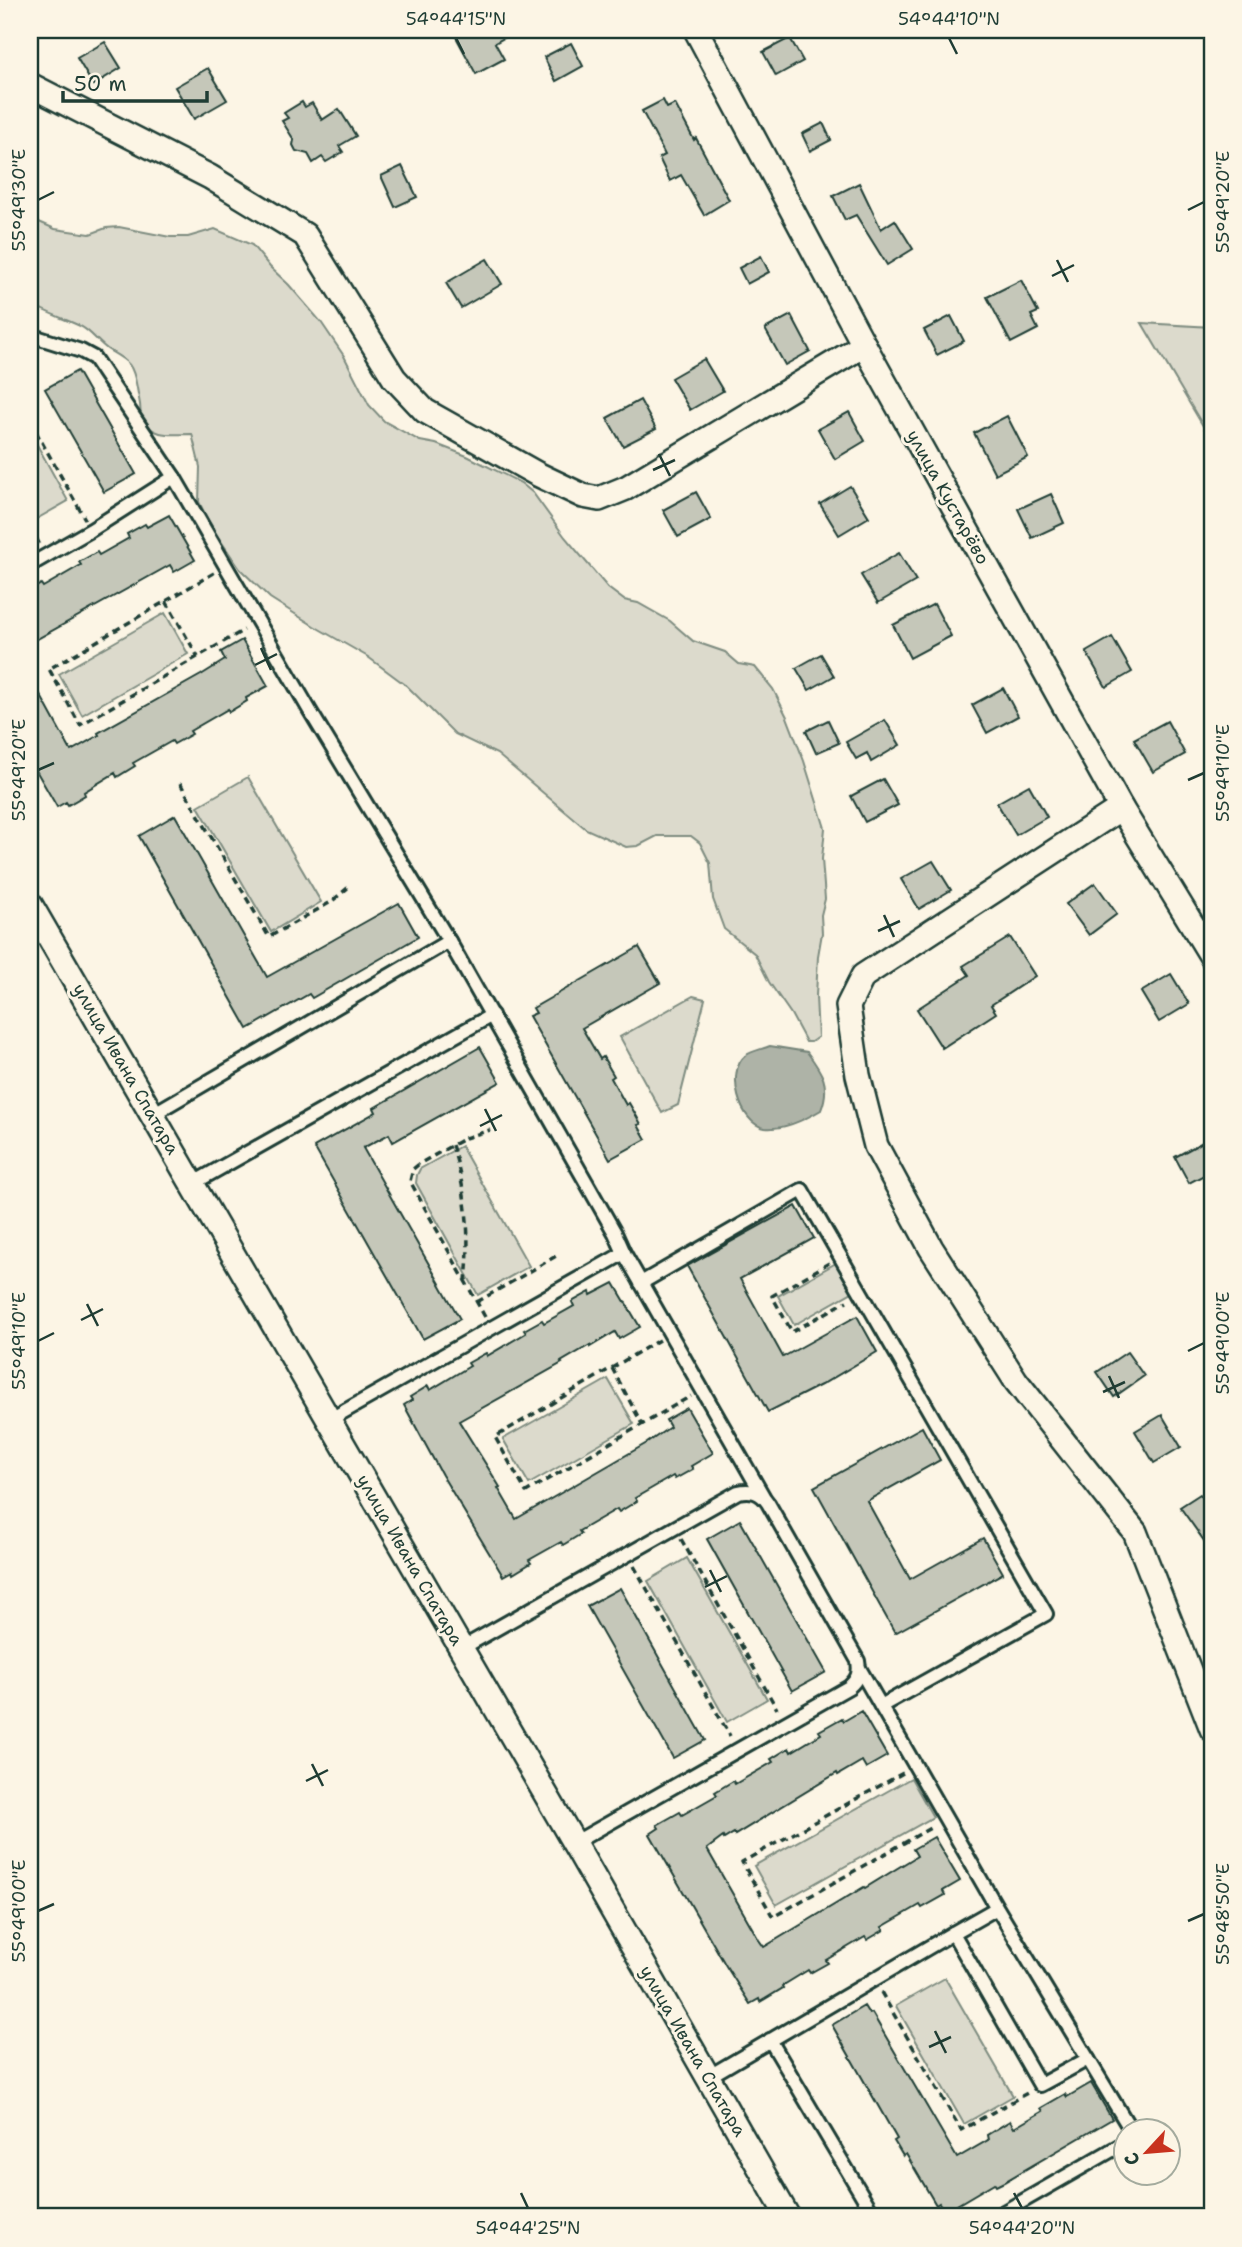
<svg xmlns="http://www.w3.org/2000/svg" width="1242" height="2247" font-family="'Shantell Sans',sans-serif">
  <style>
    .green { fill: #dcdacc; stroke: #7e8c80; stroke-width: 2 }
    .water { fill: #aeb3a7; stroke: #758479; stroke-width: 2 }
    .building { fill: #c5c7b9; stroke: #1f3d34; stroke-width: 2 }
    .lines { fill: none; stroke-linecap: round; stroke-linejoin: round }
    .service-casing { stroke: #1f3d34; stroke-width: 18 }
    .minor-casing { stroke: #1f3d34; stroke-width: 28 }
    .path { stroke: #1f3d34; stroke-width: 3.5; stroke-dasharray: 7 5; stroke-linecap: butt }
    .service { stroke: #fcf5e5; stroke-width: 12 }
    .minor { stroke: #fcf5e5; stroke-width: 23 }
    .ticks { fill: none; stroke: #1f3d34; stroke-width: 2.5 }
    .labels { text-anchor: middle; stroke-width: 6; stroke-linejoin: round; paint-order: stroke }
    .street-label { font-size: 18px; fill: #1f3d34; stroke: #fcf5e5 }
    .neatline { fill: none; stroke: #1f3d34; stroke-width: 2.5 }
    .ticks-label { font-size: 18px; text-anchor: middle; fill: #1f3d34 }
  </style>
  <rect width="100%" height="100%" fill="#fcf5e5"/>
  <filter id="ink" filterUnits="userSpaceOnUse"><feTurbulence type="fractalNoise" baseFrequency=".0143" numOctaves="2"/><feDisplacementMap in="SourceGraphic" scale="14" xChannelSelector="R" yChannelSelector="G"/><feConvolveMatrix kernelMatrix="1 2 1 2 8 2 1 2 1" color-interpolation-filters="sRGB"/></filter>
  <g filter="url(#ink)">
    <g class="green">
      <path d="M30,218L55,229L90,234L106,228L119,227L170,237H188L215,229L252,245L270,267L289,285L321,322L344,356L369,405L384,421L420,441L436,444L467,456L521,483L533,493L565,537L608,588L624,600L638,603L670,621L693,641L725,652L739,664L755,667L773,689L787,717L804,761L825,828L822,859L825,899L821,915L822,933L818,956L816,996L818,1037L811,1042H806L791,1014L769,982L755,954L724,929L713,899L710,863L700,843L691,836H657L638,846L626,847L586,829L497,754L455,734L407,686L368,657L314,626L270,598L240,569L212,528L199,502L200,467L192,434C168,434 158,438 140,420C142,404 139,402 137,388C133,364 129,362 110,351C99,344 91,331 80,326C63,318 46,313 30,303Z"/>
      <polygon points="1142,323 1212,327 1212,441"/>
      <polygon points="30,432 68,501 33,521 30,516"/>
      <polygon points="165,613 188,654 82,715 59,674"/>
      <polygon points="248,777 321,902 271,932 198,806"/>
      <polygon points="693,996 705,999 678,1105 662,1113 620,1037"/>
      <polygon points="461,1146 529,1266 478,1295 416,1183 417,1175 420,1169"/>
      <polygon points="836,1263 852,1292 794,1325 778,1296"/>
      <polygon points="608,1379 634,1424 529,1484 503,1439"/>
      <polygon points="687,1558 767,1699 727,1722 648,1581"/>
      <polygon points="911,1778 933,1817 776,1905 754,1866"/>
      <polygon points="945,1978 1013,2096 964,2124 896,2006"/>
    </g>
    <path class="water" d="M770,1046L807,1052C822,1072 831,1085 821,1110C806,1119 783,1130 765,1128C739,1124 726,1071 745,1056C751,1051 763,1049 770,1046Z"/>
    <g class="building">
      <polygon points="469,30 518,30 495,43 504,59 476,74 456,37"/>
      <polygon points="790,38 803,61 776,76 763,52"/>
      <polygon points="105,42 121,68 93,85 77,58"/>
      <polygon points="571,43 583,66 556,81 544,57"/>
      <polygon points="208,68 227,100 194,119 175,87"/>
      <polygon points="663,100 667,108 675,104 694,140 696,138 729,200 704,215 681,175 670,181 659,158 665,155 642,111"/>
      <polygon points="302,102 305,107 312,103 322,120 339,109 356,136 339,146 343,152 326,162 322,157 313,163 308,154 296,151 293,145 294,140 282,121 288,118 284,113"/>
      <polygon points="823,123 831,140 810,151 802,134"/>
      <polygon points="402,166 417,197 395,207 381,176"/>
      <polygon points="859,183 881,229 895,220 913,249 887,265 856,215 845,220 833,196"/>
      <polygon points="761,256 769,272 747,284 739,268"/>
      <polygon points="487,259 502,284 461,308 446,283"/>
      <polygon points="1021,280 1038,312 1031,315 1038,329 1011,343 987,297"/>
      <polygon points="791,315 810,351 785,365 765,329"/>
      <polygon points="951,316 964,341 937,355 924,330"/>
      <polygon points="704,359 723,391 690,410 671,378"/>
      <polygon points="77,371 136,474 104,492 45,389"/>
      <polygon points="640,400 656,429 623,446 607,418"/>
      <polygon points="849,412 865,441 835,459 818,429"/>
      <polygon points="1007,416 1028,457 995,474 974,433"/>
      <polygon points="850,486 869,517 839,535 820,504"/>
      <polygon points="696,492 711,519 678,537 663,510"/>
      <polygon points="1051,494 1064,523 1032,538 1018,509"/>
      <polygon points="169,515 195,560 174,572 170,565 30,643 30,591 41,584 43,587 81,565 79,562 97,552 99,555 129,538 127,534 145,524 147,527"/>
      <polygon points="899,553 916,581 878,603 861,575"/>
      <polygon points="934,604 951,636 910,658 893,625"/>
      <polygon points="1112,637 1132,672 1106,687 1086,652"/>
      <polygon points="242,640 268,686 246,698 247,701 229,712 228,709 190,731 192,734 174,744 172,741 133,763 135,766 117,777 115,773 84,792 85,795 68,805 66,802 57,807 30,760 30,676 71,751 99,735 98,733 201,675 225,660 221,652"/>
      <polygon points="821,654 834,676 809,690 796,668"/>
      <polygon points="1003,688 1018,716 987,733 972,705"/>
      <polygon points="828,720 839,743 816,753 806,731"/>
      <polygon points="885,720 900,745 871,762 867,753 856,759 846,742"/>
      <polygon points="1167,721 1185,754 1153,772 1134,739"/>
      <polygon points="883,779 898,805 865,822 851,796"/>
      <polygon points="1029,785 1047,817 1016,835 997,803"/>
      <polygon points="175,815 267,977 399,903 418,937 312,998 309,994 248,1029 139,836"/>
      <polygon points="933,861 951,890 919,909 901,879"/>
      <polygon points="1095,883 1117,914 1089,935 1066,904"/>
      <polygon points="1010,937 1035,976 991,1005 996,1013 942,1048 917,1009 969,975 963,966"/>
      <polygon points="639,947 660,983 582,1028 600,1059 603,1057 614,1076 611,1078 626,1105 629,1103 641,1124 638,1125 646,1139 610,1159 529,1016 536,1013 533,1008"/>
      <polygon points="1171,974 1189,1004 1159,1022 1141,992"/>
      <polygon points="480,1047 500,1082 393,1142 389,1134 363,1148 460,1319 423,1339 314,1147 376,1112 374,1108"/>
      <polygon points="1212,1137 1212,1171 1189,1183 1175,1157"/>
      <polygon points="796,1206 814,1238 740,1279 783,1357 857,1316 877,1352 821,1385 768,1412 687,1266"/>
      <polygon points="614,1283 640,1327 619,1339 615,1332 590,1347 590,1345 561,1362 562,1363 459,1421 500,1487 498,1488 516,1519 647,1443 670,1427 666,1420 687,1408 713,1453 691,1466 693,1469 675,1479 673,1476 635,1498 637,1501 619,1512 617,1509 579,1531 581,1534 563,1545 561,1542 529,1560 531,1563 513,1574 512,1571 503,1576 442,1475 404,1405 412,1400 410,1397 428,1386 430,1390 470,1366 468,1363 486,1353 487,1356 526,1333 524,1330 542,1320 544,1323 574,1306 572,1302 590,1292 591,1295"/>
      <polygon points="1127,1352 1144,1376 1114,1397 1097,1372"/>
      <polygon points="1162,1415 1181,1447 1154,1463 1135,1431"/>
      <polygon points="922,1427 940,1460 867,1501 910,1579 983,1538 1003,1573 895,1633 814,1487"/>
      <polygon points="1200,1494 1212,1511 1212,1552 1180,1507"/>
      <polygon points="740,1520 826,1672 792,1691 707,1539"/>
      <polygon points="620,1588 705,1740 673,1758 587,1606"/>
      <polygon points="861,1711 887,1756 866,1768 862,1761 838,1775 837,1773 735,1835 734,1833 724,1839 723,1837 707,1849 759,1940 764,1947 864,1887 865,1888 917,1856 913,1849 934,1837 960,1881 943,1891 945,1895 922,1908 920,1905 882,1927 884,1930 867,1940 865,1937 826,1960 828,1963 810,1973 808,1970 782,1986 783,1988 760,2002 759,1999 750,2004 726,1966 650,1834 659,1828 657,1825 680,1812 682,1815 717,1795 715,1792 733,1781 735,1784 773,1762 771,1759 789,1748 791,1752 821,1734 819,1731 842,1718 844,1721"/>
      <polygon points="864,2006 869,2014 872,2013 957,2158 988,2140 987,2135 1010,2121 1014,2128 1043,2111 1041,2108 1065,2094 1067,2097 1091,2083 1112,2119 1004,2182 996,2186 994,2183 945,2212 939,2203 936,2205 906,2154 903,2156 894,2141 897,2139 832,2025"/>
    </g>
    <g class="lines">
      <g class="service-casing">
        <g id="service">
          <polyline points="30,335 81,351 94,358 174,477 310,711 449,941 615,1233 624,1253 329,1420"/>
          <polyline points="30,565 91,530 174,477"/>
          <polyline points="153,1114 449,941"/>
          <polyline points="192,1184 492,1015"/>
          <polyline points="624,1253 763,1496"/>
          <polyline points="641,1283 802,1190 1046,1614 881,1706"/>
          <path d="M462,1648L738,1492C752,1489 761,1492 768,1503L858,1661C860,1673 858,1679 849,1687L574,1843"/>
          <polyline points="859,1668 997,1908 1088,2059 1040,2085 953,1933 997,1908"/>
          <polyline points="770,2040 875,2217"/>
          <polyline points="1088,2059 1132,2132"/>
          <polyline points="708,2077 953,1933"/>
          <polyline points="995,2217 1126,2142"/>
        </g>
      </g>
      <g class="minor-casing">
        <g id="minor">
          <polyline points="696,30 864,345 1121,808 1212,957"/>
          <polyline points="30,85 210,177 305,235 394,378 425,411 537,474 583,496 599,499 626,488 864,345"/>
          <polyline points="1121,808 863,976 848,1006 858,1075 876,1146 931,1248 1016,1381 1135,1532 1212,1729"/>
          <polyline points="30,904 574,1843 788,2217"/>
        </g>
      </g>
      <g class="path">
        <polyline points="30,357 38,353"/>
        <polyline points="30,421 85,519"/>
        <polyline points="30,527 40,545"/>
        <polyline points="214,573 49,669 80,725 244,630"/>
        <polyline points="166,601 198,657"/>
        <polyline points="180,783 269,937 331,902 350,886"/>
        <path d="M452,1145C466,1190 471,1233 466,1280"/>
        <polyline points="829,1263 772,1296 792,1332 847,1301"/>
        <polyline points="477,1302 558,1255"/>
        <polyline points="485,1317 410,1181 413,1169 419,1164 465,1138 490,1130"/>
        <polyline points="659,1340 495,1437 526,1492 691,1396"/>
        <polyline points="612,1368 642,1424"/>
        <polyline points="681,1539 777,1709"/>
        <polyline points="634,1566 730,1736"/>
        <polyline points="903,1773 742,1862 773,1917 932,1827"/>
        <polyline points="881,1992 961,2130 1029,2092"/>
      </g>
      <use href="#service" class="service"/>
      <use href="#minor" class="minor"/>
    </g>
  </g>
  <path class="ticks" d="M456,38L464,54M949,38L957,54M38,200L54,192M1188,210L1204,202M1057,260L1068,282M1052,276L1074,265M659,454L670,476M653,470L675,460M261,648L271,670M255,665L277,654M38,770L54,763M1188,780L1204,773M884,915L894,937M878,931L900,921M485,1109L496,1131M480,1126L502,1115M87,1304L98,1326M81,1320L103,1309M38,1341L54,1333M1188,1351L1204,1343M1109,1376L1119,1398M1103,1392L1125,1382M710,1570L721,1592M705,1587L727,1576M312,1764L323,1786M306,1781L328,1770M38,1911L54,1904M1188,1921L1204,1914M935,2031L946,2053M929,2047L951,2037M521,2193L528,2208M1014,2193L1022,2208"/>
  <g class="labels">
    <g class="street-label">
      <text transform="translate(948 497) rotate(61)" y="6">улица Кустарёво</text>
      <text transform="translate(126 1069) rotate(60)" y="6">улица Ивана Спатара</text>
      <text transform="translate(410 1560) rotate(60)" y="6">улица Ивана Спатара</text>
      <text transform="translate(693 2051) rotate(60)" y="6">улица Ивана Спатара</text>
    </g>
  </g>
  <rect width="1242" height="2247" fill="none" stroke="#fcf5e5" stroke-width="77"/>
  <g transform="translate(1147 2152) rotate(244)"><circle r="33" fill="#fcf5e5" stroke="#a4ab9e" stroke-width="2"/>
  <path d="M0-5L12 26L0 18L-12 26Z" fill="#c8321e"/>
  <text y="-10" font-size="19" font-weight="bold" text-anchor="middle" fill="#1f3d34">С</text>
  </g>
  <path d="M63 91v10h144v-10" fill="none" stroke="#1f3d34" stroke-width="3.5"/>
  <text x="74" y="91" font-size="21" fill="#1f3d34" stroke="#fcf5e5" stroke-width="5" paint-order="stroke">50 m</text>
  <rect x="38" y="38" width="1166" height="2170" class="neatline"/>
  <g class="ticks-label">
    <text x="456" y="25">54°44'15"N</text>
    <text x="949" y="25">54°44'10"N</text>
    <text transform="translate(19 200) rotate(-90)" y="6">55°49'30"E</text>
    <text transform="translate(1223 202) rotate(-90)" y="6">55°49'20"E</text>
    <text transform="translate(19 770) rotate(-90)" y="6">55°49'20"E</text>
    <text transform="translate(1223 773) rotate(-90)" y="6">55°49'10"E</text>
    <text transform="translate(19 1341) rotate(-90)" y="6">55°49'10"E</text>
    <text transform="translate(1223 1343) rotate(-90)" y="6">55°49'00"E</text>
    <text transform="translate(19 1911) rotate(-90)" y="6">55°49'00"E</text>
    <text transform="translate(1223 1914) rotate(-90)" y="6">55°48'50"E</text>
    <text x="528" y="2234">54°44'25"N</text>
    <text x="1022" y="2234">54°44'20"N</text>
  </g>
</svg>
